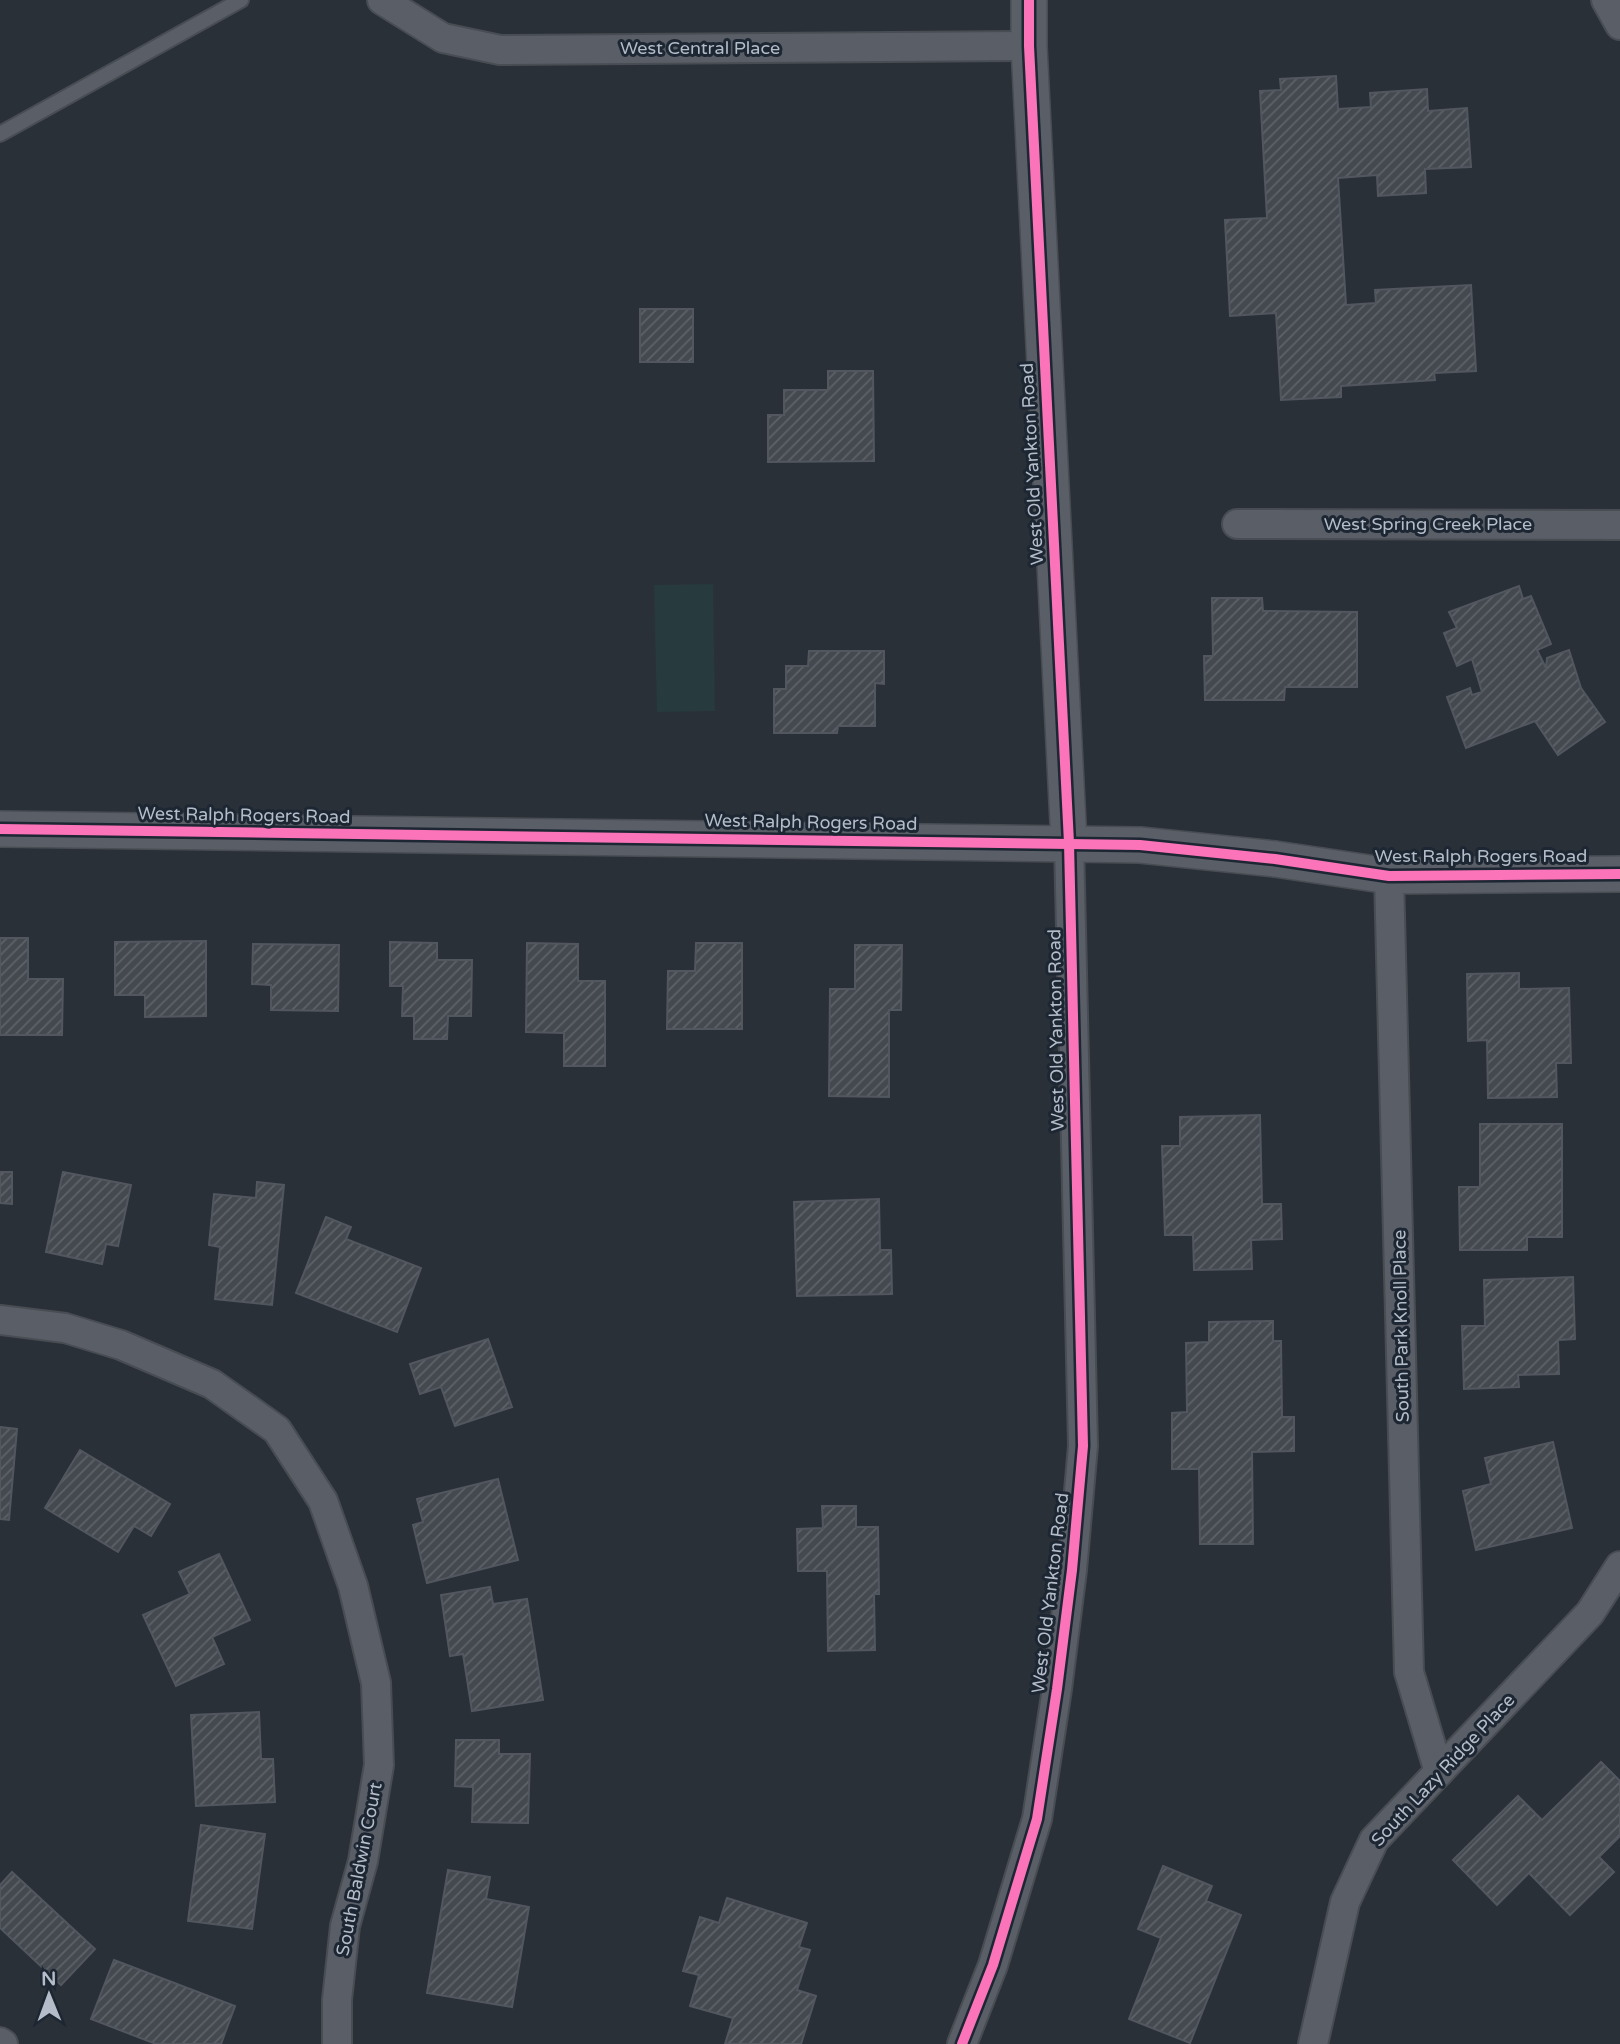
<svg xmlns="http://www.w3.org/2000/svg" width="1620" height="2044" font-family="'Varela Round',sans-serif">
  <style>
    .grass { fill: #273a3e }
    .building { fill: url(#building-hatch); stroke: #52575f; stroke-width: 2 }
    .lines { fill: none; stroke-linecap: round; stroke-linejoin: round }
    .service-casing { stroke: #484c53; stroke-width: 18 }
    .minor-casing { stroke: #484c53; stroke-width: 32 }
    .tertiary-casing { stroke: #484c53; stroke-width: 38 }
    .service { stroke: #5a5e66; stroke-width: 14 }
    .minor { stroke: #5a5e66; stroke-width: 28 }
    .tertiary { stroke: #5a5e66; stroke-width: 35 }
    .cycleway-casing { stroke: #1d2633; stroke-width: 15 }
    .cycleway { stroke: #fb73b8; stroke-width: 10 }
    .labels { text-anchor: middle; stroke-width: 6; stroke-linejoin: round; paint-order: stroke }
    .street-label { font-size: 18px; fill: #b4bcc9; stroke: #1d2633 }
  </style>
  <defs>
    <pattern id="building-hatch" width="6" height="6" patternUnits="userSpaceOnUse" patternTransform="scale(1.75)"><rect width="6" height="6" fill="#444950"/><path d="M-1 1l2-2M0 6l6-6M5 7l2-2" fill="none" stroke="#5d6168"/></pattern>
  </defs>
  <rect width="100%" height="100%" fill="#2a3038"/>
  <polygon class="grass" points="713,584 715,711 657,712 654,585"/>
  <g class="building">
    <polygon points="1336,76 1338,109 1371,107 1370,93 1427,89 1428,111 1467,108 1471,167 1425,169 1426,193 1378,196 1377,175 1338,178 1346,305 1376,303 1375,290 1471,285 1476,371 1434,373 1435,380 1341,386 1341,397 1281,400 1276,313 1230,316 1225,220 1267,218 1260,91 1281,90 1280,79"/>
    <rect x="640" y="309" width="53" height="53"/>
    <polygon points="828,371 873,371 874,461 768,462 768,415 784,415 784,390 828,390"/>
    <polygon points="1519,586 1523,599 1531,596 1551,644 1537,650 1546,668 1547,658 1569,650 1581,688 1605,722 1558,755 1535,721 1466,748 1447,697 1470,688 1472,695 1482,692 1472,659 1457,666 1444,633 1457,628 1449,612"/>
    <polygon points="1212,598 1262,598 1263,611 1357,612 1357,687 1285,687 1284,700 1205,700 1204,656 1213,656"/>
    <polygon points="809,651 884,651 884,684 875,683 875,726 838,726 837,733 774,733 774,689 786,689 786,666 808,666"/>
    <polygon points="0,938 28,938 28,979 63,979 62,1035 0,1035"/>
    <polygon points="206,941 206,1016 145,1017 145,995 115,995 115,942"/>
    <polygon points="390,942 437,943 437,960 472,960 471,1016 448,1016 447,1039 414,1039 414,1016 402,1016 403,986 390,986"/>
    <polygon points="527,943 578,944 578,981 605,981 605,1066 564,1066 564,1033 526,1032"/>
    <polygon points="696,943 742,943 742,1029 667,1029 668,971 695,971"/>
    <polygon points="253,944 339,945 338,1011 271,1010 271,985 252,984"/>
    <polygon points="855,945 902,945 901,1010 889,1010 889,1097 829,1096 830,989 855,989"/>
    <polygon points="1519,973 1519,989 1569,988 1571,1063 1556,1063 1557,1097 1488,1098 1487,1040 1468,1041 1467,974"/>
    <polygon points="1260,1115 1262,1204 1281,1204 1282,1239 1251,1240 1252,1269 1194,1270 1193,1235 1165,1235 1162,1146 1180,1146 1180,1117"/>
    <polygon points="1480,1124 1562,1124 1562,1237 1527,1237 1527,1250 1460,1250 1459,1187 1480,1187"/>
    <polygon points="0,1172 12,1172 12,1204 0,1203"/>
    <polygon points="63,1172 131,1185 118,1246 106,1244 102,1264 46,1252"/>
    <polygon points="257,1182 284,1185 272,1305 215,1299 220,1247 209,1245 214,1194 256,1198"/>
    <polygon points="879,1199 880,1250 891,1250 892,1294 797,1296 794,1202"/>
    <polygon points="326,1217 351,1227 346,1239 421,1268 397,1332 296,1293"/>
    <polygon points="1573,1277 1575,1339 1558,1340 1559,1374 1518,1375 1519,1387 1464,1389 1462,1326 1485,1326 1484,1280"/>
    <polygon points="1273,1321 1273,1341 1281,1341 1282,1417 1294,1417 1294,1451 1252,1452 1253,1544 1200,1544 1199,1469 1172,1469 1172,1413 1187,1412 1186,1343 1209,1342 1209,1322"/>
    <polygon points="488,1339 512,1407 455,1426 441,1387 420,1394 410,1364"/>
    <polygon points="0,1427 17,1429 9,1520 0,1519"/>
    <polygon points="1553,1442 1572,1528 1476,1550 1463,1491 1491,1484 1485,1458"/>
    <polygon points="80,1450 170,1504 151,1536 134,1526 118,1552 45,1508"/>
    <polygon points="498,1479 518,1560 427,1583 413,1525 423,1522 417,1499"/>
    <polygon points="822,1506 856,1506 856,1527 878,1527 879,1594 874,1594 875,1650 828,1651 827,1571 798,1571 797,1529 823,1528"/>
    <polygon points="219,1554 250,1620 212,1637 224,1664 176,1686 143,1615 190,1594 179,1572"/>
    <polygon points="490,1587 493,1604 527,1599 543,1700 472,1711 463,1654 450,1656 441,1595"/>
    <polygon points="259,1712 261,1759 273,1759 275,1802 196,1806 191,1715"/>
    <polygon points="456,1740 499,1740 499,1754 530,1754 528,1823 472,1822 473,1787 455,1786"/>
    <polygon points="1601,1762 1620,1781 1620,1836 1599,1857 1614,1872 1570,1915 1529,1873 1497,1905 1453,1860 1518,1796 1542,1820"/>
    <polygon points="201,1825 265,1834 252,1929 188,1921"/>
    <polygon points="1163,1866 1212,1886 1206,1901 1241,1915 1190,2043 1129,2019 1161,1938 1138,1929"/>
    <polygon points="448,1870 490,1877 486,1899 529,1907 512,2007 427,1993"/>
    <polygon points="12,1872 95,1949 61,1985 0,1928 0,1885"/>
    <polygon points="727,1898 807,1923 799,1947 810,1950 797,1990 816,1996 801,2044 725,2044 733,2018 690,2006 699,1975 683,1971 700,1917 719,1923"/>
    <polygon points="114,1960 235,2006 221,2044 156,2044 91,2019"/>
  </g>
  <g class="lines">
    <g class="service-casing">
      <polyline id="service" points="0,134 241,0"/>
    </g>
    <g class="minor-casing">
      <g id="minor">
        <polyline points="382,0 443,38 500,50 1029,46"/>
        <polyline points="1606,0 1620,25"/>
        <polyline points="1237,524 1620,525"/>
        <polyline points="1389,876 1409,1672 1439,1772"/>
        <polyline points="0,1320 65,1328 121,1345 212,1384 277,1430 323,1501 353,1586 376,1683 379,1765 363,1861 345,1926 337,2000 337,2044"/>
        <polyline points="0,2042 3,2044"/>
        <polyline points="962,2044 993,1965 1037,1819 1057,1689 1072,1570 1083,1446 1069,843"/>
        <polyline points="1313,2044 1345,1902 1374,1840 1590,1613 1620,1566"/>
      </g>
    </g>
    <g class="tertiary-casing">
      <g id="tertiary">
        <polyline points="1029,0 1029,46 1069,843"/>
        <polyline points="0,829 1140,845 1275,859 1389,876 1620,874"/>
      </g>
    </g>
    <use href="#service" class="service"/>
    <use href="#minor" class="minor"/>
    <use href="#tertiary" class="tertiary"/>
    <g class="cycleway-casing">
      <g id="cycleway">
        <polyline points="0,829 1140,845 1275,859 1389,876 1620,874"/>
        <polyline points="962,2044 993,1965 1037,1819 1057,1689 1072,1570 1083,1446 1069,843 1029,46 1029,0"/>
      </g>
    </g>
    <use href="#cycleway" class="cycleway"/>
  </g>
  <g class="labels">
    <g class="street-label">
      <text x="700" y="54">West Central Place</text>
      <text transform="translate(1032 464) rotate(-93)" y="6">West Old Yankton Road</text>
      <text x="1428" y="530">West Spring Creek Place</text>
      <text transform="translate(244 815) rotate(1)" y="6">West Ralph Rogers Road</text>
      <text transform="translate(811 822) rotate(1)" y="6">West Ralph Rogers Road</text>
      <text x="1481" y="862">West Ralph Rogers Road</text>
      <text transform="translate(1056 1030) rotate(-91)" y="6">West Old Yankton Road</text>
      <text transform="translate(1401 1326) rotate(-91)" y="6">South Park Knoll Place</text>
      <text transform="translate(1050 1593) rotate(-83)" y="6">West Old Yankton Road</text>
      <text transform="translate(1443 1770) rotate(-47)" y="6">South Lazy Ridge Place</text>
      <text transform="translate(359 1869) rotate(-79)" y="6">South Baldwin Court</text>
    </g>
  </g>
  <g transform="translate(49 1995) rotate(359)" stroke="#1d2633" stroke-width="5" paint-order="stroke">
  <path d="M0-5L12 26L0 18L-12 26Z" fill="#b4bcc9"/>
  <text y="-10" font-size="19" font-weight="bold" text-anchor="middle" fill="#b4bcc9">N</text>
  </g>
</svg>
